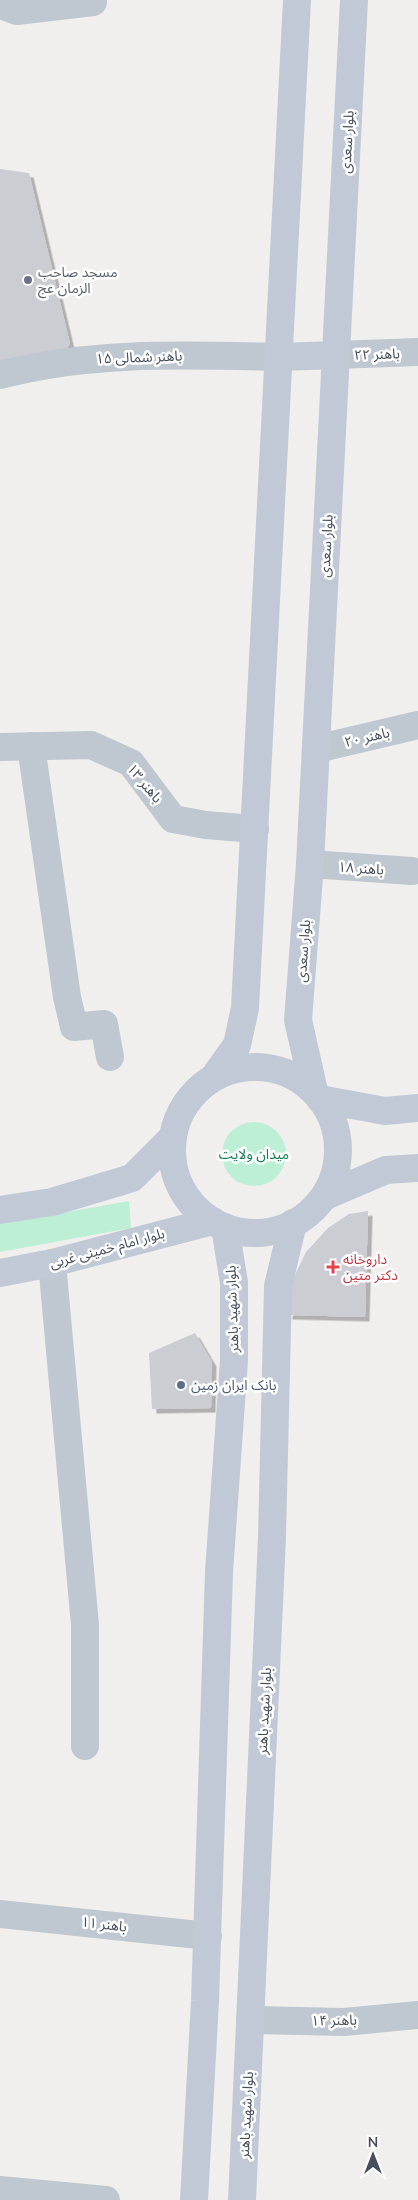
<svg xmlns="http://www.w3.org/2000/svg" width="418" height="2200" font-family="'Nunito Sans','Noto Sans Arabic',sans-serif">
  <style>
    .green { fill: #bdeed6 }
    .building { fill: #cbcdd3; filter: url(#shadow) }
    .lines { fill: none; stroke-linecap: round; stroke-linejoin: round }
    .minor { stroke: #bfc7d0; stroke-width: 28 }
    .secondary { stroke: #c1c9d7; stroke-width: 28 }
    .worship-dot { fill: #6b7280; stroke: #fff; stroke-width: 2 }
    .health-dot { fill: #e0444e; stroke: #fff; stroke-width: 2 }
    .service-dot { fill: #5c6f8a; stroke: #fff; stroke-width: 2 }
    .labels { text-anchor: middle; stroke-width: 5; stroke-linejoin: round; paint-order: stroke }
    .street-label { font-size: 14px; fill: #474f5c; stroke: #fff }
    .worship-label { font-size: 14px; fill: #5b616d; stroke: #fff; text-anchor: start }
    .park-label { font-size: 14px; fill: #187d56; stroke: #fff }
    .health-label { font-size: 14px; fill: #be3a42; stroke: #fff; text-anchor: start }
    .service-label { font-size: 14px; fill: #4e5e75; stroke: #fff; text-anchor: start }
  </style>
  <defs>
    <filter id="shadow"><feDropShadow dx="4.5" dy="4.5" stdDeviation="0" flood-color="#0004"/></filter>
  </defs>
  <rect width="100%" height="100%" fill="#f1efee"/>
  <g class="green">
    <circle cx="254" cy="1154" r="32"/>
    <polygon points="129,1201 131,1228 0,1252 0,1224"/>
  </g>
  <g class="building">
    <polygon points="0,169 29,173 70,344 59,357 0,367"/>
    <polygon points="368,1211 365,1317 288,1315 292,1281 306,1252 328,1228 349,1214"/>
    <polygon points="195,1333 212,1362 211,1408 152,1409 149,1353"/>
  </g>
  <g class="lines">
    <g class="minor">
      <polyline points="0,5 17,11 93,2"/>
      <polyline points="336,355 418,352"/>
      <path d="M0,375C91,351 185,355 279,357"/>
      <polyline points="31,746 67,997 74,1027 104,1024 110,1057"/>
      <polyline points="0,747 91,745 131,763 173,819 206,825 255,829"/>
      <polyline points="316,749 418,725"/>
      <polyline points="310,864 412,871"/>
      <polyline points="52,1263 85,1625 85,1746"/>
      <polyline points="0,1914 208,1936"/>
      <polyline points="250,2020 344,2022 418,2015"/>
      <polyline points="0,2190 106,2200"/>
    </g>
    <g class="secondary">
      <polyline points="279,357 336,355"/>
      <circle cx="255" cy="1150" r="83"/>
      <polyline points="214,1077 237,1045 245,1008 297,0"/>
      <polyline points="314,1091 298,1020 310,864 354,0"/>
      <polyline points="320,1099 385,1111 418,1108"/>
      <polyline points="325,1196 386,1170 418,1168"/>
      <polyline points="0,1210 52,1202 132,1178 172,1138"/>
      <polyline points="0,1273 52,1263 213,1221"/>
      <polyline points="194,2200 205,2001 219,1572 234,1360 234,1283 225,1227"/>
      <polyline points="242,2200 272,1537 278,1286 293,1223"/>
    </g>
  </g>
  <circle class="worship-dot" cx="28" cy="280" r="5"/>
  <path class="health-dot" d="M330.5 1259.5h5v5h5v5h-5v5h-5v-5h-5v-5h5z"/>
  <circle class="service-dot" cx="181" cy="1385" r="5"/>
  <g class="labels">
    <g class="street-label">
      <text transform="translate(347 142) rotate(-87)" y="5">بلوار سعدی</text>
      <text transform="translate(377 354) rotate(-2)" y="5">باهنر ۲۲</text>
      <text transform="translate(139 357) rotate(-2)" y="5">باهنر شمالی ۱۵</text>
      <text transform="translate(326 546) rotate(-87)" y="5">بلوار سعدی</text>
      <text transform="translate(367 737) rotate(-13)" y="5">باهنر ۲۰</text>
      <text transform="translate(145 783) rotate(50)" y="5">باهنر ۱۳</text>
      <text transform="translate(361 868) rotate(4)" y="5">باهنر ۱۸</text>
      <text transform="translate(303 951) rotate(-86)" y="5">بلوار سعدی</text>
      <text transform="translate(107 1248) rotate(-15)" y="5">بلوار امام خمینی غربی</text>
      <text transform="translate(232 1309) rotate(-92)" y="5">بلوار شهید باهنر</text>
      <text transform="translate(264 1711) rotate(-87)" y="5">بلوار شهید باهنر</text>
      <text transform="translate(104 1924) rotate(7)" y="5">باهنر ۱۱</text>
      <text transform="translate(334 2020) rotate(-1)" y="5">باهنر ۱۴</text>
      <text transform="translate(246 2115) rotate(-87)" y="5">بلوار شهید باهنر</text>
    </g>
    <g class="worship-label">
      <text x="38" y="277">مسجد صاحب<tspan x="38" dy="16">الزمان عج</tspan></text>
    </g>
    <g class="park-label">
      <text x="254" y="1159">میدان ولایت</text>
    </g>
    <g class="health-label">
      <text x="343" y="1264">داروخانه<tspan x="343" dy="16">دکتر متین</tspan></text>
    </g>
    <g class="service-label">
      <text x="191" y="1390">بانک ایران زمین</text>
    </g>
  </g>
  <g transform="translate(373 2155)" stroke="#ffffff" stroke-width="4" paint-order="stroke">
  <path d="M0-4L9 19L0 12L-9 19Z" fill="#474f5c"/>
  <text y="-8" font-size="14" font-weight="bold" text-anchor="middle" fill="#474f5c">N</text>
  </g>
</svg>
